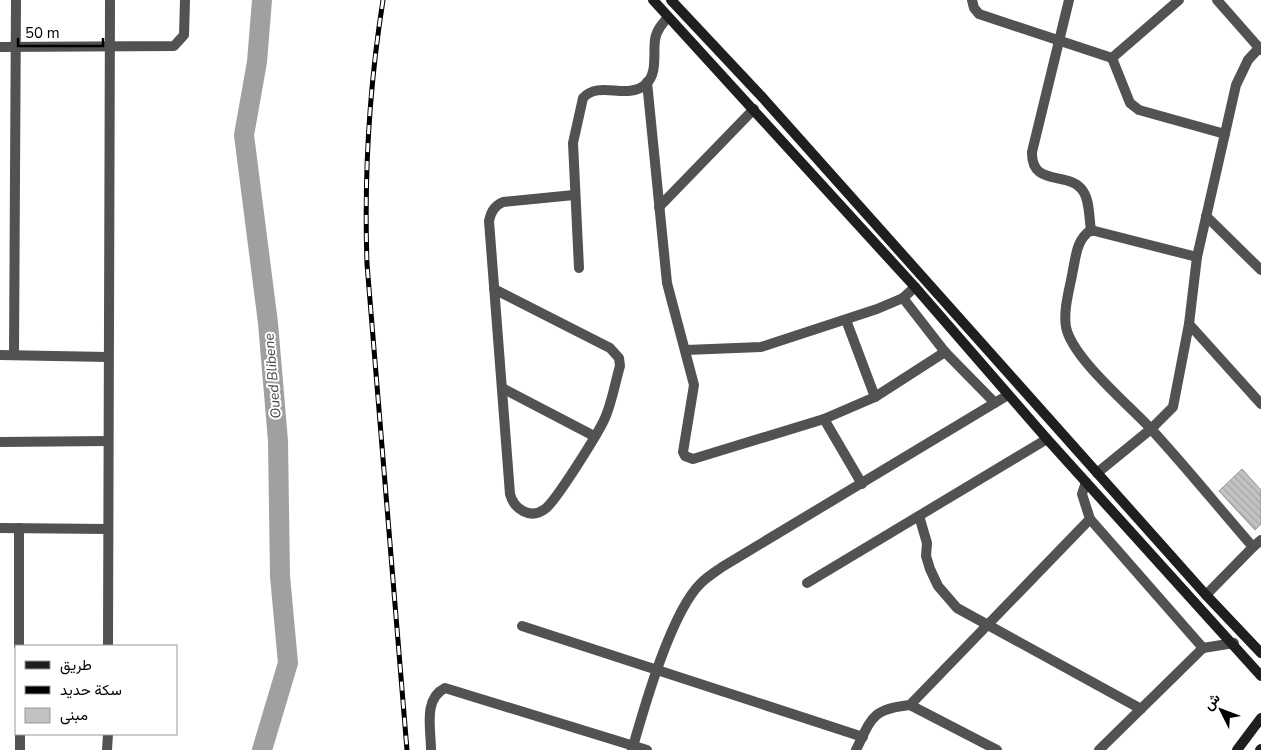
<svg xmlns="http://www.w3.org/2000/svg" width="1261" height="750" font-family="'Nunito Sans',Vazirmatn,sans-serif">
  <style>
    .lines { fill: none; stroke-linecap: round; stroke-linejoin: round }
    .river { stroke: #a0a0a0; stroke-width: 20 }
    .building { fill: url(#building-back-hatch); stroke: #969696 }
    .minor { stroke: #525252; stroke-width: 10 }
    .secondary { stroke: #1f1f1f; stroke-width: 10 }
    .rail-casing { stroke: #000; stroke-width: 5 }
    .rail { stroke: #fff; stroke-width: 3; stroke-dasharray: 9; stroke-linecap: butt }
    .labels { text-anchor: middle; stroke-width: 4; stroke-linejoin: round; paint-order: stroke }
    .water-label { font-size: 14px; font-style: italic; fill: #414141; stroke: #fff }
  </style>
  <defs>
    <pattern id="building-back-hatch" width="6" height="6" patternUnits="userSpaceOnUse" patternTransform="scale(1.25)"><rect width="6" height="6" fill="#c2c2c2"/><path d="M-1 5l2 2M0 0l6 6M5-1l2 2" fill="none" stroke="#a5a5a5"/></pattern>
  </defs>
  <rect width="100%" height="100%" fill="#fff"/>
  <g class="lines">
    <polyline class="river" points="262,750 288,663 280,576 278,441 268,323 244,135 257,62 262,0"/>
  </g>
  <polygon class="building" points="1242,469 1261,490 1261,524 1255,530 1219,491"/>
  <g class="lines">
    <g class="minor">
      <polyline points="972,0 974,8 979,14 1112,58 1179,0"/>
      <path d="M1069,0L1032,152C1031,188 1069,170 1083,191C1090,201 1089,219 1091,230"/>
      <polyline points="1217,0 1261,50"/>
      <polyline points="0,47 174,46 184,35 185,0"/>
      <polyline points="1112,58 1130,103 1139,110 1225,134"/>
      <polyline points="647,82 667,283 694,385 683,452 685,456 693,459 824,419 875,397 945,352"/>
      <polyline points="659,207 754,109"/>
      <polyline points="1206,216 1261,270"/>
      <path d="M1197,257L1091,230C1077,239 1076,255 1073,270C1070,288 1063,309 1066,327C1072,358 1129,405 1151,429C1186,467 1219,508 1253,547L1206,595"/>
      <path d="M579,268L573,143L583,98C599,80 626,100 645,85C658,74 653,55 655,40C656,31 662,24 668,17"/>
      <path d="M494,289L610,348L619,358L620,366C615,383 612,402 605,418C599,432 556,501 545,509C530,520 514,509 510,494L489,221C491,212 494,206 503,202L574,195"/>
      <polyline points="903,298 945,352 995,403"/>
      <polyline points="846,320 875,397"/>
      <polyline points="1189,324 1261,404"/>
      <polyline points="686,350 761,347 877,309 903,298 915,287"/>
      <polyline points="0,355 108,357"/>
      <polyline points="14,355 16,0"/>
      <polyline points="502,388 594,436"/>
      <polyline points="824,419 862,484"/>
      <polyline points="0,442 108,441"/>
      <polyline points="1097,473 1151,429 1173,407 1189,324 1197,257 1236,85 1248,60 1259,48"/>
      <polyline points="919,516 927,543 926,556 930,569 938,586 957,608 1141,709"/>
      <polyline points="1090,519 1203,648 1234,643"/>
      <polyline points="0,528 108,529"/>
      <polyline points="19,528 19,646"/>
      <polyline points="1253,547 1261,540"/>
      <polyline points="807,583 1047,439"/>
      <polyline points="522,626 863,737"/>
      <polyline points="108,646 110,0"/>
      <polyline points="910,705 997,750"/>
      <polyline points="20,734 20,750"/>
      <polyline points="107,750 108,734"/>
      <path d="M431,750C431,729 423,699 445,688L647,750"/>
      <path d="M632,750C644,708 671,612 701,583C707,577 715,572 722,567L1008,395"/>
      <path d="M856,750C872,717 872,709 910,705L1090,519L1082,494L1086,482"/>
      <polyline points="1099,750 1203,648"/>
    </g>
    <g class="secondary">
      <polyline points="653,0 915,287 1047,439 1261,676"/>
      <polyline points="671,0 763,98 1206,595 1261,653"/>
      <polyline points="1237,750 1261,718"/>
      <polyline points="1260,750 1261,749"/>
    </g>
    <g class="rail-casing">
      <path id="rail" d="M383,0C369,88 364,175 367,264L407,750"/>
    </g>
    <use href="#rail" class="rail"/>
  </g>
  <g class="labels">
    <g class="water-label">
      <text transform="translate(272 376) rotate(-95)" y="5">Oued Blibene</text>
    </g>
  </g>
  <rect x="15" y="645" width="162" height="90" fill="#ffffff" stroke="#999999"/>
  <rect x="25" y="661" width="25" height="8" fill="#1f1f1f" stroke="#999999"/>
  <text x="60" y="670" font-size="15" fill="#000000">طريق</text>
  <rect x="25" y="686" width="25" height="8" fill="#000000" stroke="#999999"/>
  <text x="60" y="695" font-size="15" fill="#000000">سكة حديد</text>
  <rect x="25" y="708" width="25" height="15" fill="#c2c2c2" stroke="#999999"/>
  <text x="60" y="720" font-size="15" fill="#000000">مبنى</text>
  <g transform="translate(1221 710) rotate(312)" stroke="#ffffff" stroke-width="4" paint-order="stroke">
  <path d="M0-4L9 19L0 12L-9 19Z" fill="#000000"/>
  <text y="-8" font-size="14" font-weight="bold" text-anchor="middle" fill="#000000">ش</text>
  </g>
  <path d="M18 38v8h85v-8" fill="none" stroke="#000000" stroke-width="2.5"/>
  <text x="25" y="38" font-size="15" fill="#000000" stroke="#ffffff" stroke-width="4" paint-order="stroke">50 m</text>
</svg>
